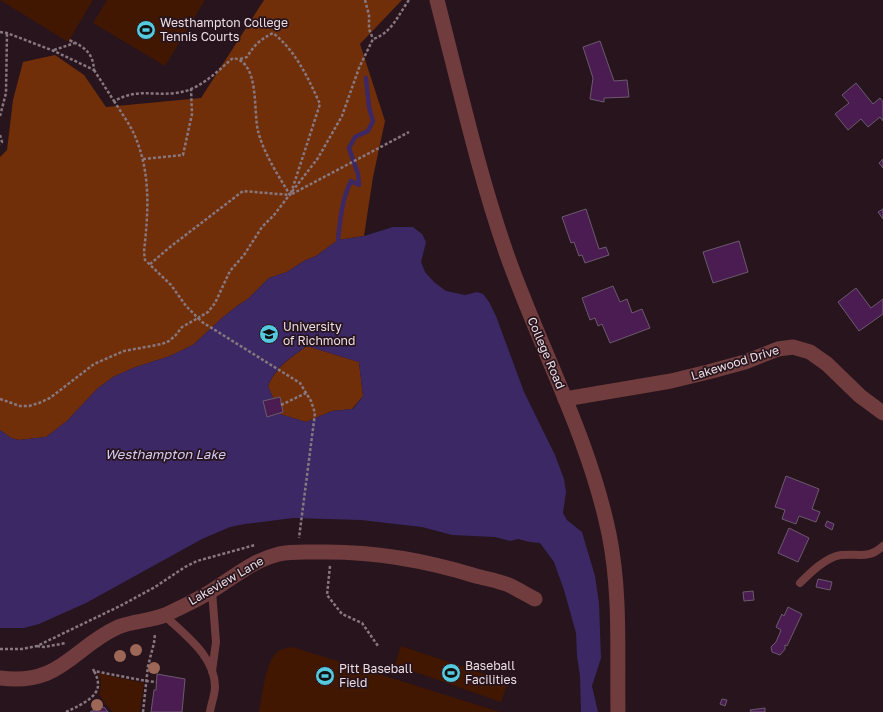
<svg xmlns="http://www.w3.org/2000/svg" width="883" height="712" font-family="'Golos Text',sans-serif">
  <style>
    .green { fill: #411701 }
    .forest { fill: #712f09 }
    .water { fill: #3b2865; fill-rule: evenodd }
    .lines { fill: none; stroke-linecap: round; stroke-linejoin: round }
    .stream { stroke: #3b2865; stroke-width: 4.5 }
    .building { fill: #4b1c52; stroke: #6b5a6d }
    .path { stroke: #88777f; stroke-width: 2.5; stroke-dasharray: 3 2; stroke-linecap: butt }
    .service { stroke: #703c3e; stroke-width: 8 }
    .minor { stroke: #703c3e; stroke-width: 15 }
    .tree { fill: #9c6757 }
    .labels { text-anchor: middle; stroke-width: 3.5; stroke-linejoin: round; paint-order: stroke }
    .poi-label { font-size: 12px; fill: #ecdee4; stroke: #27141d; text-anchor: start }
    .street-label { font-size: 12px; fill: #ecdee4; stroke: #27141d }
    .water-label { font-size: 13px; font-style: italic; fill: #d3ccf2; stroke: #27141d }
  </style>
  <rect width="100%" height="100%" fill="#27141d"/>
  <g class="green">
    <polygon points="0,0 93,0 68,42"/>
    <polygon points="107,0 205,0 165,66 93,23"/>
    <polygon points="401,646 508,682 501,702 395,665"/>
    <path d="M293,647L305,651L500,712H259C262,696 265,667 275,654C280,649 286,648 293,647Z"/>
    <path d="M98,673L144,683L140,712H113L106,705L99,694C101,686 102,681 98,673Z"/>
  </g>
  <g class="forest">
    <polygon points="264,0 402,0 360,44 385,121 373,177 364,236 338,240 316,256 304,261 287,272 269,278 248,299 237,306 222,318 193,345 170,356 133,368 113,377 97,389 67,421 46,437 19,440 11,438 0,430 0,157 7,150 13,100 23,62 55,55 84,75 106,107 201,98"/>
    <path d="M307,346L359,362L363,396L352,409L332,411L306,422L280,414L268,386C277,366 289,359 307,346Z"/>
  </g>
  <path class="water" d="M393,227H413L422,234L426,242L421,262L425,272L434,282L446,291L465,295L477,292L483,294L489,302L496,316L524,392L555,455L564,479L566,492L563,513L567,520L582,532L595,576L599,603L601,658L592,686L598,712H581L580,676L577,656L576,633L564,590L554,562L540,543L530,542L518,539L510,541L495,537L452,535L422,527L361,520L293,518L245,524L230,527L202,539L86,603L39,624L24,628H0V430L11,438L19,440L46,437L67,421L97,389L113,377L133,368L170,356L193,345L222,318L237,306L248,299L269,278L287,272L304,261L316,256L338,240L364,236ZM307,346L359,362L363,396L353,409L332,411L306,422L280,414L268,386C277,365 289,359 307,346Z"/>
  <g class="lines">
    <path class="stream" d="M338,240C340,220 342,199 351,181L359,185L358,174L349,148L355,137L368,131L373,121L369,107L366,78"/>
  </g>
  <g class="building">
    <polygon points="600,41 614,81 627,80 629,97 604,98 604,102 590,99 593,78 583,47"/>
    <polygon points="856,83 873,104 880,98 883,102 883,121 880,117 868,127 861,119 848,130 835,114 849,103 842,95"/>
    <polygon points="883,159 883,168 879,163"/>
    <polygon points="586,209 599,249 606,247 609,255 585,263 582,255 579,256 574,242 571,243 562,217"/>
    <polygon points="883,209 883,219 878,212"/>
    <polygon points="739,241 748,272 713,283 703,252"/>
    <polygon points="613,286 620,302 627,299 632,313 642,309 650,328 610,343 602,324 598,326 595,318 590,320 582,298"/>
    <polygon points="856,288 871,308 883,299 883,314 859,331 838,302"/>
    <polygon points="280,397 283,412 267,417 263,401"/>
    <polygon points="786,476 819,489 812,509 820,512 816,522 799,516 796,524 782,519 785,510 775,507"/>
    <polygon points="827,521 834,524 832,530 825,526"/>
    <polygon points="789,528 809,538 798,562 778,553"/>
    <polygon points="818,579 832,582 830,590 816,587"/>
    <polygon points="753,591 754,600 744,601 743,592"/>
    <polygon points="788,607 802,614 787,646 785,645 785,649 780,655 772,652 771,647 776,642 781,630 776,627 782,614 784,616"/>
    <polygon points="157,674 185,679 182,712 151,712 154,690 156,690"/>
    <polygon points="722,699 727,700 725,706 720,704"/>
    <polygon points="104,707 108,712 90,712 96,709"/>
    <polygon points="765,708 765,712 751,712 750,710"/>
  </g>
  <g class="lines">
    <g class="path">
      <polyline points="365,0 369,15 369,29 373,39"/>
      <path d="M0,32L7,33L54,51L94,70C93,53 85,47 69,40"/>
      <polyline points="54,50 75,43"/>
      <path d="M240,59L247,57C254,45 261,39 273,33C296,51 308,78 320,104L291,193"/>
      <path d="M94,70L114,101C139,88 150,96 175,93C199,91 215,73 233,58C260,62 253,111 258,131C264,154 278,175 290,195L243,191L170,247L149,265"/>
      <path d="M114,101C122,114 132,127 137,141C151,178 148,214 144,252L145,260L171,285L186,306L198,318L208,312L215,303L230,271L244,255L262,227L274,215L318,158L342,116L359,68L373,39C392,33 398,15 409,0"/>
      <polyline points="0,116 6,93 7,33"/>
      <polyline points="0,135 2,142 0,144"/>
      <polyline points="143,159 183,155 192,114 191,89"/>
      <polyline points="292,194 409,132"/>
      <polyline points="0,399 20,406 29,406 39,403 50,398 94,364 124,351 162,344 169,341 175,336 182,327 198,318 202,322 300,383 311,401 315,413 299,538"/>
      <polyline points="281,405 306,393"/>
      <polyline points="330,566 327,595 342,614 362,623 378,646"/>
      <polyline points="37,646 44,647 66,643"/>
      <polyline points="0,649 22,649 37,646 122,605 155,587 185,567 197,561 255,545"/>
      <polyline points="93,669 94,671 146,681 156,682"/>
      <path d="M66,712C76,707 99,698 98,684C98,679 96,675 94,671"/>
      <polyline points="143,712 148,666 154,643 155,634"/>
    </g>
    <g class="service">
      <path d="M800,583C810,573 826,557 841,555C860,553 867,560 883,546"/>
      <polyline points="212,591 216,642 212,671"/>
      <path d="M164,615C185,635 215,656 215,687C215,695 211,704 210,712"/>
    </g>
    <g class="minor">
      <path d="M437,0C459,85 478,172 507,255C540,348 589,437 609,534C621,593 617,653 618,712"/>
      <polyline points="565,399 671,381 708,372 745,362 778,349 793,347 810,352 827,364 860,396 883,413"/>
      <path d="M0,678C61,686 72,648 118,627C133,621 150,621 165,615C180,608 199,599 213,590C235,576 254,560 279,554C292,551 305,552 318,552C371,551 425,560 476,576C487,579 500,581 511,586C519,590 527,595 535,599"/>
    </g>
  </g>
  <g class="tree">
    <circle cx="136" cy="650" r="6"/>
    <circle cx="120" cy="656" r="6"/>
    <circle cx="154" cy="668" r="6"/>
    <circle cx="97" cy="705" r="6"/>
  </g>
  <defs>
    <g id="stadium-disc" transform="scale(1)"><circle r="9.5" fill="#55cade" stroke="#27141d"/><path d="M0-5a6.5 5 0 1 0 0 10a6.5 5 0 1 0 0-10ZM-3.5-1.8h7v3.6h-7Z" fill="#111"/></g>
    <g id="university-disc" transform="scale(1)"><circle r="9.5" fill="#55cade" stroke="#27141d"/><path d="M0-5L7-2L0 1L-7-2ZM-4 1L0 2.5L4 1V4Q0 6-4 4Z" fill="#111"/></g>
  </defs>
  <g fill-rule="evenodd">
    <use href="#stadium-disc" x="146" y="30"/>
    <use href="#university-disc" x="269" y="334"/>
    <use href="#stadium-disc" x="451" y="673"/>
    <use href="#stadium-disc" x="325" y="676"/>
  </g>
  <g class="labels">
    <g class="poi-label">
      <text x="160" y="27">Westhampton College<tspan x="160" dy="14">Tennis Courts</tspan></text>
      <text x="283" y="331">University<tspan x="283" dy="14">of Richmond</tspan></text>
      <text x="465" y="670">Baseball<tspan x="465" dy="14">Facilities</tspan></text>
      <text x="339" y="673">Pitt Baseball<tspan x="339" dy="14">Field</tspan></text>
    </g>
    <g class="street-label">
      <text transform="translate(546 353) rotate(67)" y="4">College Road</text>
      <text transform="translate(735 363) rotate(-17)" y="4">Lakewood Drive</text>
      <text transform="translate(226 581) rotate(-30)" y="4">Lakeview Lane</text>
    </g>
    <g class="water-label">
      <text x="165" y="459">Westhampton Lake</text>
    </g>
  </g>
</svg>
